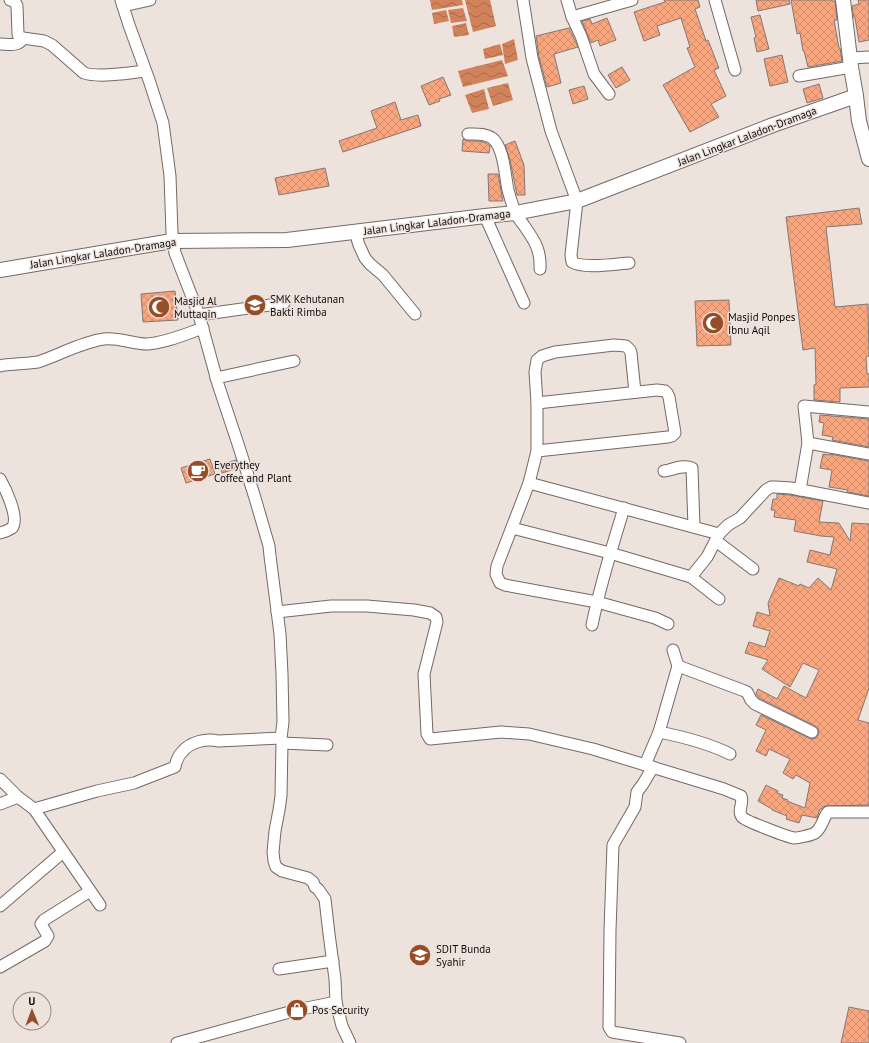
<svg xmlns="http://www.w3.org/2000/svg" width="869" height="1043" font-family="'PT Sans',sans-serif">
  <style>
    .water { fill: url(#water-waves) }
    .building { fill: url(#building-cross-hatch); stroke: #837874 }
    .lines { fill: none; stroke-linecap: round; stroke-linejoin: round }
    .minor-casing { stroke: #736965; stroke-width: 13 }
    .major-casing { stroke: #736965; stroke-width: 16 }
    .minor { stroke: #fff; stroke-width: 11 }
    .major { stroke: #fff; stroke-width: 14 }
    .labels { text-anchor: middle; stroke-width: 3; stroke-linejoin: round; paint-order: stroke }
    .street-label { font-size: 11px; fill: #0f0b0a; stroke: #eee2dd }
    .poi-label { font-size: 11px; fill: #0f0b0a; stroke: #eee2dd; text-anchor: start }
  </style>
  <defs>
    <pattern id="water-waves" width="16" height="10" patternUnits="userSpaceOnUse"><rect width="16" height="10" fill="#d1825a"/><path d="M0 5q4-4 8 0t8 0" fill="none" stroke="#a86949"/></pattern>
    <pattern id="building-cross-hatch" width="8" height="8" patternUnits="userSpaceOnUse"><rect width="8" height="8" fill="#f9a67e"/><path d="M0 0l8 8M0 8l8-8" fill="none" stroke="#d48e6c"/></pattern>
  </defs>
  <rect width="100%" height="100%" fill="#eee2dd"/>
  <g class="water">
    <polygon points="430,0 462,0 463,5 432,10"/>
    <polygon points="465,0 490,0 496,26 473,32"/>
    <polygon points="463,8 467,21 451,23 448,10"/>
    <polygon points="446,10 449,21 434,24 432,13"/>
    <polygon points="466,23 469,35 454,37 452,26"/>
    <polygon points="514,39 518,60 505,64 502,44"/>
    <polygon points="500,44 503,55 485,59 483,49"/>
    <polygon points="502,60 508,76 463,87 458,71"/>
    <polygon points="508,83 513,100 493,106 487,88"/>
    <polygon points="484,89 489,109 472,113 465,95"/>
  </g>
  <g class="building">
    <polygon points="664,0 698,0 700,7 695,9 706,41 708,40 719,68 714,70 726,96 711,104 719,117 690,132 663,85 695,67 687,48 690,47 681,18 657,26 660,35 644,41 634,12 665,2"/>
    <polygon points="756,0 789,0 790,4 758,11"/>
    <polygon points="791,0 832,0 832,1 835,1 837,20 834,20 839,48 840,48 842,61 808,67 804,51 803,51 800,33 797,34"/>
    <polygon points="858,0 869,0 869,40 859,42 855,18 854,18 852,6 859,4"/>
    <polygon points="760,15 769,49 757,52 754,38 756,37 751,17"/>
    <polygon points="607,18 616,40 600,46 598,40 591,43 582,21 590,19 592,24"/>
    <polygon points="569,28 578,47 554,54 561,83 547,87 539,57 536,36"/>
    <polygon points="782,55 788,82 770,86 764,59"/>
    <polygon points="622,67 630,80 616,88 608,75"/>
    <polygon points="443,77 451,95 439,99 440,101 429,105 421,86"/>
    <polygon points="819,84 823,98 807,103 803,89"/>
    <polygon points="584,86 588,99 573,104 569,90"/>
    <polygon points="395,102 401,120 418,115 421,126 343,152 339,141 377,128 371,111"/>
    <polygon points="463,139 468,141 480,141 486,143 490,146 489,153 462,151"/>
    <polygon points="515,141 524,165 525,195 517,195 510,160 505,145"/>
    <polygon points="325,168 329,186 279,195 275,178"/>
    <polygon points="488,174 498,174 503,201 489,201"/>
    <polygon points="859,208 862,224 826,227 835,307 868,304 869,356 867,356 866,358 867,374 869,374 869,387 840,388 840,402 814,400 814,385 816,384 815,348 803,350 786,217"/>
    <polygon points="175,291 178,320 143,322 141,294"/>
    <polygon points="729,300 731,345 697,346 695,301"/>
    <polygon points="820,415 869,419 869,447 832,440 833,437 822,435 824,423 819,422"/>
    <polygon points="823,454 830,455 830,454 869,461 869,496 847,492 848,490 829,487 832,470 820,468"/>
    <polygon points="210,459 215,474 186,483 181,468"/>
    <polygon points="236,460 238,468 222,473 220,465"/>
    <polygon points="777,494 790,495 823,501 819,522 839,523 850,541 852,523 869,524 869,688 858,720 869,723 869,805 825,806 821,809 820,809 817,818 802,815 799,823 786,819 787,816 772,810 772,809 758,801 766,785 778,791 777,793 783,795 782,798 788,800 787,801 805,808 810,783 796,775 793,779 783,773 790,759 769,749 766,756 756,751 766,730 756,725 761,715 809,738 813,739 816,738 818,735 819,731 818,728 815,726 759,698 756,694 758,689 777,699 784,686 806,698 819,670 803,663 790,687 762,669 768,660 745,653 749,642 765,647 770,631 753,626 757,612 770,616 768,603 779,578 799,586 800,584 809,588 818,578 831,590 837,569 807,562 810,550 830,555 834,537 821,536 794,531 796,520 774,517 775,510 771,510 773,499 777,499"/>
    <polygon points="849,1007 869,1011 869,1043 841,1043"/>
  </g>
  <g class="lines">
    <g class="minor-casing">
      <g id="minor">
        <path d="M10,0L15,2L17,6L18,34L19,37L23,38L44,41L52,45L84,73C98,78 130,73 145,71"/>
        <polyline points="121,0 129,25 149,80 163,123 170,176 172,233 175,253 199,315 218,384 239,447 255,498 269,546 270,556 280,634 282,674 283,722 281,738 282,743 281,796 279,810 275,831 273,852 274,861 276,867 282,871 308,878 313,882 315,887 318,889 325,899 329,934 335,979 336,1002 342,1026 350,1043"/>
        <path d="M523,0L532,58L551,131L577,201L571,255L572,262C584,269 614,264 629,263"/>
        <polyline points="567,0 572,17 581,36 594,74 609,94"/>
        <polyline points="715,0 735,70"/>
        <polyline points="123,6 150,0"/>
        <polyline points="572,17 632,0"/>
        <path d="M0,44C8,44 19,47 23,38"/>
        <polyline points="851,58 869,57"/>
        <polyline points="799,76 851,67"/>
        <path d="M468,134C476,134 485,133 492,138C504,147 505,176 508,190C510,197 512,205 515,211C516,216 520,220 523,224C534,240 541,249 540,269"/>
        <polyline points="485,216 524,303"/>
        <polyline points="355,232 359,245 365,258 370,264 383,275 415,314"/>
        <polyline points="199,315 284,303"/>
        <path d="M0,366L4,365L29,363L38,362C60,355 81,342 104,339C118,337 133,344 147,344C165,343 186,334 203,328"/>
        <polyline points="216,378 294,361"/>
        <polyline points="635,392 631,353 630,350 626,346 614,345 555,352 542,356 537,360 535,372 537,403 537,451 529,483 497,566 496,574 500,583 505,585 597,602 655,618 668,624"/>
        <polyline points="808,443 869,454"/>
        <polyline points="537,451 668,437 672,436 675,433 669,397 667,393 665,391 657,390 537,403"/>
        <path d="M664,471C672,470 684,464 692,468L694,527"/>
        <path d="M0,479C5,488 20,518 12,528C9,530 4,532 0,533"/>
        <polyline points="529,483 719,534"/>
        <polyline points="800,490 808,443 804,406 869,412"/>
        <polyline points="512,528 610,553 691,577 719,599"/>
        <polyline points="716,541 753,569"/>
        <polyline points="691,577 707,557 719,534 728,525 740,518 766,490 771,487 775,487 791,488 869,503"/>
        <path d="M277,612L331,606H367L414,610L430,613L436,617L437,622L424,674L427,734L430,739L501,732L529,734L593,749L724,789L741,796C744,803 737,811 742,817C745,821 788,837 794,838C798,838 812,835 815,833C822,828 823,818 828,812H869"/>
        <path d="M592,625C600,585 612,547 624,508"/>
        <polyline points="678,666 742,690 747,692 751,700 755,704 812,732"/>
        <path d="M659,732C684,737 708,743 730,754"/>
        <polyline points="282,743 327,745"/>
        <polyline points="645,765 659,732 678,666 673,650"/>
        <polyline points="653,767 643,784 637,792 635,807 613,845 610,930 609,1027 612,1032 680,1043"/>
        <polyline points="0,779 18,797 34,809 100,905"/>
        <polyline points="0,804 18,797"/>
        <path d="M34,809L97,791L134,783L175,767C176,762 178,756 182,752C190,742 206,738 218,741L281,738"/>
        <polyline points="0,906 63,852"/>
        <polyline points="0,967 45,941 48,936 41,924 44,920 90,891"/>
        <polyline points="279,969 333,961"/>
        <polyline points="177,1043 297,1010 336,1002"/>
      </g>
    </g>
    <g class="major-casing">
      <g id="major">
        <polyline points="843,0 851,67 856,96 859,121 869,159"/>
        <polyline points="0,270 172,241 287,240 485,216 515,213 577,201 773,125 856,96"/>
      </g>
    </g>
    <use href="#minor" class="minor"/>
    <use href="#major" class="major"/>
  </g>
  <defs>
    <g id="school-disc" transform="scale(1.15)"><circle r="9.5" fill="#964e29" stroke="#eee2dd"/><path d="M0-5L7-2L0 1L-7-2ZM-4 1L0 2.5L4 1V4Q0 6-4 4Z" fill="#fff"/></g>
    <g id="mosque-disc" transform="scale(1.15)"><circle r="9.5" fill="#964e29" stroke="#eee2dd"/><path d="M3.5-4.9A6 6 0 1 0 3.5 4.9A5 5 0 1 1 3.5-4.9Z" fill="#fff"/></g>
    <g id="cafe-disc" transform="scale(1.15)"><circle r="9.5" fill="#964e29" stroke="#eee2dd"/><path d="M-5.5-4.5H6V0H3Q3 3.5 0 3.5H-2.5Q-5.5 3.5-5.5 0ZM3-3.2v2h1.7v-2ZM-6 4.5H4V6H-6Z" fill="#fff"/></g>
    <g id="shop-disc" transform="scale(1.15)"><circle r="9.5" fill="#964e29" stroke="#eee2dd"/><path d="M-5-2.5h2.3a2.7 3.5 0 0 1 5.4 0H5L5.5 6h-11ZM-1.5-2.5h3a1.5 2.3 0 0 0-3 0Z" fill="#fff"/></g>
  </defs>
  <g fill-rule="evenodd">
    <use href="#school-disc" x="255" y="305"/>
    <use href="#mosque-disc" x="159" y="307"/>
    <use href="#mosque-disc" x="713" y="323"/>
    <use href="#cafe-disc" x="198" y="471"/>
    <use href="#school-disc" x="420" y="955"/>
    <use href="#shop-disc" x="297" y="1010"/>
  </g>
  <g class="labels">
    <g class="street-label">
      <text transform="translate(747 136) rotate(-21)" y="4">Jalan Lingkar Laladon-Dramaga</text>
      <text transform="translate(437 222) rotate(-7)" y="4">Jalan Lingkar Laladon-Dramaga</text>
      <text transform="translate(103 253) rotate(-9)" y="4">Jalan Lingkar Laladon-Dramaga</text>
    </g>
    <g class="poi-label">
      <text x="270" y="303">SMK Kehutanan<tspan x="270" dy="13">Bakti Rimba</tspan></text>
      <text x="174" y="305">Masjid Al<tspan x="174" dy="13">Muttaqin</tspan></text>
      <text x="728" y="321">Masjid Ponpes<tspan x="728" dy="13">Ibnu Aqil</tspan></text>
      <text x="214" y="469">Everythey<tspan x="214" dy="13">Coffee and Plant</tspan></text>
      <text x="436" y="953">SDIT Bunda<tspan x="436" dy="13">Syahir</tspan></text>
      <text x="312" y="1014">Pos Security</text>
    </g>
  </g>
  <g transform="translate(32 1011) rotate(359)"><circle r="19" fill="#eee2dd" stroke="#958c89"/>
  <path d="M0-3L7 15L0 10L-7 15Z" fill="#964e29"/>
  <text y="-6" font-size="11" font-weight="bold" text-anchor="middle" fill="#0f0b0a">U</text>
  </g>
</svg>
